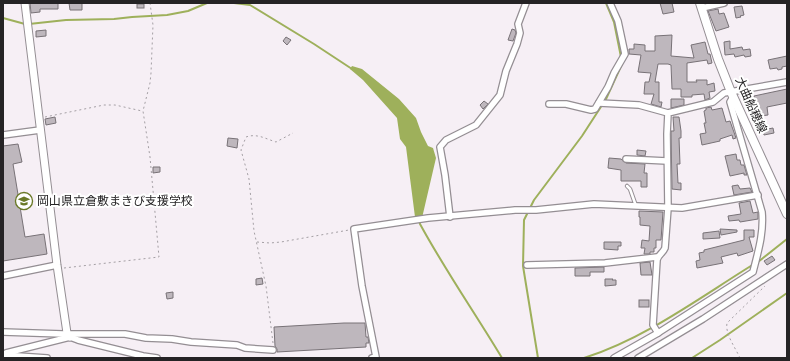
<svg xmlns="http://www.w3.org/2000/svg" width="790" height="361" font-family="'Noto Sans','Noto Sans JP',sans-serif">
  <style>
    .water { fill: #9eb05b }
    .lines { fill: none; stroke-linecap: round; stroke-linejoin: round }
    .stream { stroke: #9eb05b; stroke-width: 2 }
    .building { fill: #beb7bd; stroke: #787277 }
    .service-casing { stroke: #948e93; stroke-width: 4.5 }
    .minor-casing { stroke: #948e93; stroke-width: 8 }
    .tertiary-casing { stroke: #948e93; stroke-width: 9 }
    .secondary-casing { stroke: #948e93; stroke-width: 10 }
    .path { stroke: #a49fa4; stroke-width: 1; stroke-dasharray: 2 3; stroke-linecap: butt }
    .service { stroke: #fff; stroke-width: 2.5 }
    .minor { stroke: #fff; stroke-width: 5.5 }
    .tertiary { stroke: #fff; stroke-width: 7 }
    .secondary { stroke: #fff; stroke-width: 8 }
    .labels { text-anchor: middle; stroke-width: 4; stroke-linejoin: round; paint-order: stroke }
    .street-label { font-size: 12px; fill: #252325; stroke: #fff }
    .poi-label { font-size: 12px; fill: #252325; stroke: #fff; text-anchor: start }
  </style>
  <rect width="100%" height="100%" fill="#f6eff5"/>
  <polygon class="water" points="352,66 362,69 399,99 416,118 421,132 428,146 433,148 436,158 422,218 415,217 406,147 400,139 397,118 363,80 350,69"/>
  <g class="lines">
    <g class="stream">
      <polyline points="234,3 250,5 314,44 352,69"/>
      <polyline points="606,3 614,22 621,57"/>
      <polyline points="3,18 25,24"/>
      <polyline points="29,24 66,20 114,19 132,17 167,15 188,11 207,3"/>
      <path d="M419,220L420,224C445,270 475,313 502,358"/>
      <polyline points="758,262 787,239"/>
      <polyline points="538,358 523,266 524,220 534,200 582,136 606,99 622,64"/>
      <path d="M584,358C646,338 699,298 754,264"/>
      <polyline points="692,358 720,340 787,293"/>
    </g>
  </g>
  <g class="building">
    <polygon points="30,3 58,3 58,9 40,9 40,12 31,13"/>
    <polygon points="69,3 82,3 82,10 70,10"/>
    <polygon points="660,3 672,3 674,12 663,14"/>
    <rect x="137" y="4" width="7" height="4"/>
    <polygon points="742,6 744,15 740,16 741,17 736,18 734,7"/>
    <polygon points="718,9 719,14 724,13 729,27 716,31 708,11"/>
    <polygon points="512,29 515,30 516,33 513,41 508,40"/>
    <polygon points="46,30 46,36 36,37 36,31"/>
    <polygon points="672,35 671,56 694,58 691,45 705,42 708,54 710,54 712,63 708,64 707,60 687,63 687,82 697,82 696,80 707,80 707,85 714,83 715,91 709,92 710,98 705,100 704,94 692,95 692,97 681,97 681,89 672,89 671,65 668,64 658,64 655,82 659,82 659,102 662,102 661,107 651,104 654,94 644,94 645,82 649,82 651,73 638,72 641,55 629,54 629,49 634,49 634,44 645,45 645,51 655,51 655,36"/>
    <polygon points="286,37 291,40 287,45 283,41"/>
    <polygon points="730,41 730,49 742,47 743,50 750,49 751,56 745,57 744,55 735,57 734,54 725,55 724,42"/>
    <polygon points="787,56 787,66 782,67 782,69 778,70 777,68 770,69 768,60"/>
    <polygon points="787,89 787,103 767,107 768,115 754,117 752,104 755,103 754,96"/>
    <polygon points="671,99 684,99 684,105 671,108"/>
    <polygon points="484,101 488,104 483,109 480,105"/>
    <polygon points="711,107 712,110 722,108 726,122 730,121 736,138 733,139 732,135 720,139 720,141 702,145 700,134 706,133 704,123 706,123 704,111 706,110 706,108"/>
    <polygon points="55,117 56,123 46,125 45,119"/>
    <polygon points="673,117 679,117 681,131 681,138 679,138 680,164 677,164 678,183 681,183 681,190 672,189 671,134 671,131 674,131"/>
    <polygon points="773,128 774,133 764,135 763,130"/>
    <polygon points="228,138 238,139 237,148 227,146"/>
    <polygon points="18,144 22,162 13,164 25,237 44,234 47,254 3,261 3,146"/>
    <polygon points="637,150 646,151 645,156 637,155"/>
    <polygon points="736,154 737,160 740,160 741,165 744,165 747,175 744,175 744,173 730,176 725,156"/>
    <polygon points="609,158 621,159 626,163 645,164 644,173 647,173 647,187 641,187 641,181 621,181 621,170 608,168"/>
    <polygon points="153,167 160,167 160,172 153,173"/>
    <polygon points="738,185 740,189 750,188 752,192 734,195 732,186"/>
    <polygon points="750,201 753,213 758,212 758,219 740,222 739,220 729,221 728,216 741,214 739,203"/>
    <polygon points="639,211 663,212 661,240 656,240 656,248 654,248 654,252 650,252 650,254 644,254 645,248 641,248 642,240 649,241 650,226 640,225 640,217 639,217"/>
    <polygon points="720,229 737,230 737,232 721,235"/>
    <polygon points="744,230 754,230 754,237 749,237 753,251 738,256 737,253 721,257 723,263 697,268 696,261 700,260 699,253 704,252 704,250 744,240"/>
    <polygon points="719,231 720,238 703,239 703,233"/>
    <polygon points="604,242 621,242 621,246 618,246 618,250 604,249"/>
    <polygon points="772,256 775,260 767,265 764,261"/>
    <polygon points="650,262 652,275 641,275 640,263"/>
    <polygon points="604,267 604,272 590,272 590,276 575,276 575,268"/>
    <polygon points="262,278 263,284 256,285 256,279"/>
    <polygon points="605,279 613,279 612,280 616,280 616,285 605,286"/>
    <polygon points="173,292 173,298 167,299 166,293"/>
    <rect x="639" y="300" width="10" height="7"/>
    <polygon points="344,323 365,323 366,337 368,337 369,343 366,343 366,347 277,352 277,349 275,346 274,327"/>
  </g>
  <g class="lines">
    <g class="service-casing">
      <polyline id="service" points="627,186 630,189 636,206"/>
    </g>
    <g class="minor-casing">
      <g id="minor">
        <polyline points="702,8 724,3"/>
        <polyline points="599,103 639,105 668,113"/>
        <polyline points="549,104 566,104 591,110 595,109 608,87 614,73 625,54 618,21 610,3"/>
        <polyline points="3,135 40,130"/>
        <polyline points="626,159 667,161"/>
        <polyline points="450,217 445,175 440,147 446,140 476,125 500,95 506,71 517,44 520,33 518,24 526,3"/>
        <polyline points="527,265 605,263 657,257"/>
        <polyline points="3,276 57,265"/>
        <polyline points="3,332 63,334 125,334 146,338 172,339 191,342 237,345 245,348 273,350"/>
        <path d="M658,333L653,325L657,260C658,255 663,253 665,248L668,208L667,134L668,113L713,102L724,93L787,82"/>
        <polyline points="3,355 6,353 70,337 78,340 143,356 157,358"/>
        <polyline points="3,355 47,358"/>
        <polyline points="372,358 376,357 362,286 354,229 428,218 515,210 536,210 594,204 682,208 758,195"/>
        <path d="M614,358L658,333L753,272C758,252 764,233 762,212L730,102L733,97"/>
        <polyline points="638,358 703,319 787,264"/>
      </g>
    </g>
    <g class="tertiary-casing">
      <polyline id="tertiary" points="25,3 57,265 67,333 70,337"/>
    </g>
    <g class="secondary-casing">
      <polyline id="secondary" points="700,3 718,59 731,92 787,214"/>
    </g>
    <g class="path">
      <polyline points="45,117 104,105 115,105 142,111"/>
      <polyline points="257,242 270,243 281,242 349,230"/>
      <polyline points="64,268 159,257 150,157 143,111 150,83 151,73 153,25 150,3"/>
      <path d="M273,343L266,286L254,231L249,179L241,150L246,137C257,133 266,139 276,142L293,133"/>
      <polyline points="382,358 386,358"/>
      <path d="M740,358C735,347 725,334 727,323L765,286"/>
    </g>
    <use href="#service" class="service"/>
    <use href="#minor" class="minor"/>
    <use href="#tertiary" class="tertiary"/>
    <use href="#secondary" class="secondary"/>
  </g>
  <defs>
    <g id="school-ring" transform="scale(0.9)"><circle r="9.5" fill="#fff" stroke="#6a7927" stroke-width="1.5"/><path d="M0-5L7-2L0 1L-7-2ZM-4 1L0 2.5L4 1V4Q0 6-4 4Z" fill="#6a7927"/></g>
  </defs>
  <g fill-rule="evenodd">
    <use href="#school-ring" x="24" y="201"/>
  </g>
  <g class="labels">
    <g class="street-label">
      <text transform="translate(751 105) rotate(66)" y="4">大曲船穂線</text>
    </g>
    <g class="poi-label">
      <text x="37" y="205">岡山県立倉敷まきび支援学校</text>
    </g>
  </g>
  <rect width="790" height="361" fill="none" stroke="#252325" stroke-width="8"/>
</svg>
